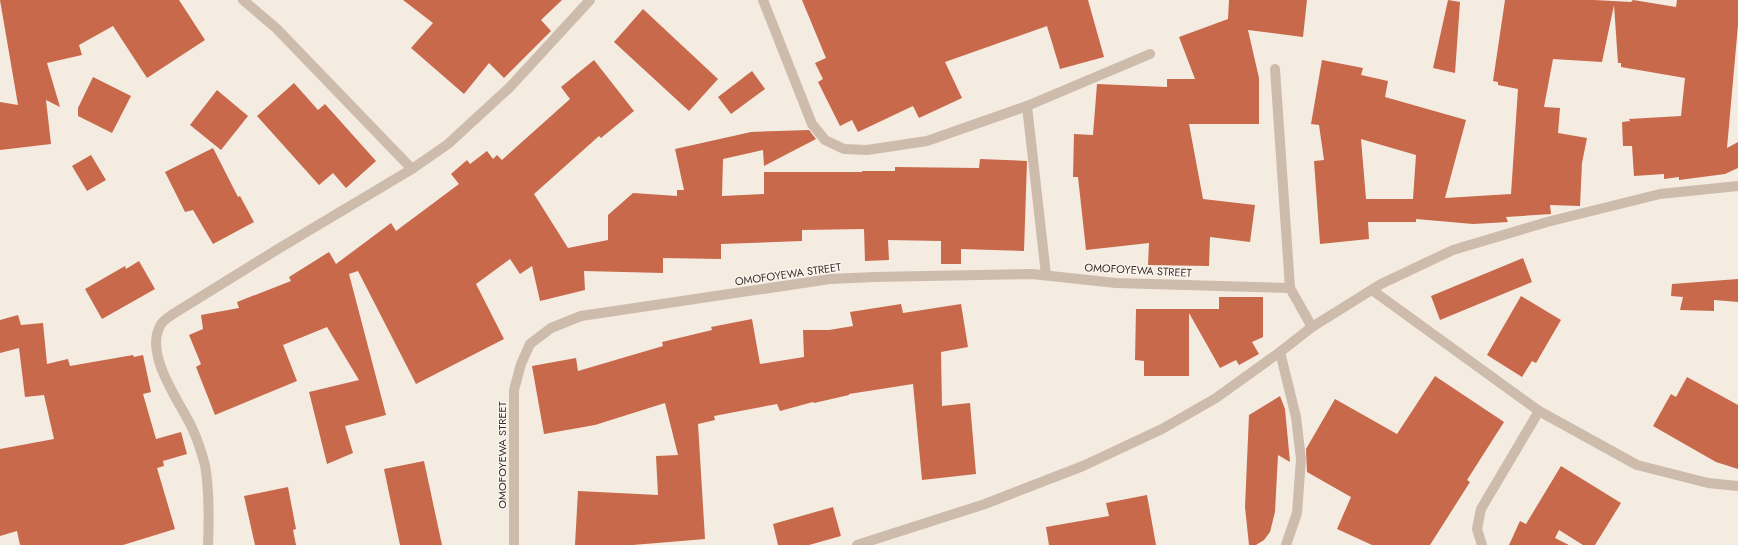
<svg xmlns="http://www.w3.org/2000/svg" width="1738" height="545" font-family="Jost,sans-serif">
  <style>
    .building { fill: #c8694b; fill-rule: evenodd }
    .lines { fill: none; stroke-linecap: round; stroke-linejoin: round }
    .minor { stroke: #cdbbac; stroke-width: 10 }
    .labels { text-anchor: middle; stroke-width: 3; stroke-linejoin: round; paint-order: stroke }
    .street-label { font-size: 11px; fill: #3b302b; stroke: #fbf5ee }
  </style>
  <rect width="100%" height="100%" fill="#f4ebe1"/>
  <g class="building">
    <polygon points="0,0 179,0 205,40 147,78 113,26 79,45 82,55 47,63 60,107 46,100 51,144 0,150 0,102 18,105"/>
    <polygon points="403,0 562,0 541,20 551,31 504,78 489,63 464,94 411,48 433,23"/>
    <polygon points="802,0 1088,0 1104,57 1060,69 1047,26 945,62 962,98 919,118 913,106 858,132 852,120 840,126 818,82 823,79 815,63 826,58"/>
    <polygon points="1229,0 1307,0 1303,37 1248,30 1259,78 1259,124 1189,124 1203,199 1255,205 1250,242 1210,237 1209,266 1148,265 1149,243 1086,250 1078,177 1073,177 1074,134 1093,135 1097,84 1167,87 1167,79 1195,79 1179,37 1228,19"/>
    <polygon points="1448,0 1460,2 1455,73 1433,68"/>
    <path d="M1505,0H1594L1631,2L1633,0L1676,7L1677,0H1738V25L1727,148L1738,142V168L1725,174L1679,180V177L1664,179V174L1634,176L1632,146H1623L1622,122L1630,121L1629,119L1681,116L1685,78L1621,67V63H1618L1614,5L1602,62L1553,59L1544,107L1560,108L1558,133L1587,138L1582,163L1580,206L1550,205L1551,214L1506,217L1508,222L1473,224L1416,219V222H1368L1369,239L1320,244L1314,161L1324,160L1319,125L1311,124L1322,60L1363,68L1361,75L1388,81L1385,97L1466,120L1445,198L1511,194L1518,89L1498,85V82L1493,81ZM1361,139L1416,155L1413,199H1366Z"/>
    <polygon points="643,9 718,79 689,111 614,42"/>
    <polygon points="594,60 634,111 601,138 599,136 534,194 568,248 608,240 608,215 633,193 677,196 677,190 684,190 675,149 751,132 809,130 816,139 764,166 763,150 723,159 722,196 764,194 764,172 862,172 862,171 895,171 895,167 979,168 980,159 1027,161 1024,251 961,249 961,264 941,264 941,241 888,240 889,260 865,261 864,229 802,230 802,241 721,244 721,259 663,258 663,273 584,271 585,290 540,301 532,266 520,274 510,259 476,284 504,339 416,384 358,271 349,274 386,415 345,426 353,453 327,464 309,392 359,380 327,327 283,345 297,381 215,415 196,367 201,364 189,335 203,329 201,315 239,308 237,302 291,281 289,277 329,252 336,264 391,223 396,231 459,184 451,174 467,160 470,164 487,151 493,159 497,155 502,160 570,99 561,87"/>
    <polygon points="752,71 765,89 731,114 718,97"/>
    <polygon points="93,77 131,96 112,133 78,116 78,108"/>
    <polygon points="294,83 318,110 325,104 376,161 346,188 333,173 319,185 257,116"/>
    <polygon points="217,90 248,116 221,150 190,125"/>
    <polygon points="213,148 238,197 240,196 254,222 213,244 193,210 185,212 165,172"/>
    <polygon points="91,155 106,180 87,191 72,166"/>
    <polygon points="1523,258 1532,282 1440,320 1431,296"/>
    <polygon points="139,261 155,289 102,319 85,289 125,266 126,269"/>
    <polygon points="1738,279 1738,302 1714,300 1714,311 1680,310 1683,297 1671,296 1672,284"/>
    <polygon points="1521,296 1561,320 1536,363 1532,361 1522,377 1487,355"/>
    <polygon points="1219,297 1263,297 1263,337 1252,342 1259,354 1239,365 1236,360 1220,368 1189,313 1189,376 1144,376 1144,361 1135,360 1136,309 1219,309"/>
    <polygon points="901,304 903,313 961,304 968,347 941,352 942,406 970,403 976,474 922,480 913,384 849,394 849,395 814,403 813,402 780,411 777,404 714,416 715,420 698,424 705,539 633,545 575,545 578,491 658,495 656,456 678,455 665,403 595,425 544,434 532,366 576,358 578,371 663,346 662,342 712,330 711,327 752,319 760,364 804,357 803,330 829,330 853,326 850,312"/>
    <polygon points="18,315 21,325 43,323 47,364 68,359 70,366 133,355 134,357 143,355 151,392 143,394 156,439 181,432 187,454 163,461 164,466 157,468 175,529 123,545 20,545 17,531 0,536 0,449 54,439 44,395 25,397 19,348 0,353 0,320"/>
    <polygon points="1435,376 1504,422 1467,480 1470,482 1430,545 1372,545 1337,529 1351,497 1307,472 1306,449 1335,399 1397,434"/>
    <polygon points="1687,377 1738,405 1738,469 1716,462 1653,426 1671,394 1676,397"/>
    <polygon points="1280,396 1285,409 1290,462 1278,455 1275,512 1270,532 1264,540 1256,545 1249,545 1245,507 1249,415"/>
    <polygon points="424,461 442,545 400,545 384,469"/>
    <polygon points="1561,466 1621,503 1595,545 1583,545 1559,530 1555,538 1569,545 1509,545 1520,521 1526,524"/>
    <polygon points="288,487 296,529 293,530 296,545 255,545 244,496"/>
    <polygon points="1147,495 1156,545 1049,545 1046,527 1109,516 1106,503"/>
    <polygon points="833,507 841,536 809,545 778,545 773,524"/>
  </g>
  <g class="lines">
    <g class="minor">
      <polyline points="243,0 276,28 412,169"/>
      <polyline points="763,0 812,124 825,140 844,149 867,150 927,141 1027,106 1150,54"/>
      <polyline points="1275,69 1290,288"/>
      <polyline points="1027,106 1046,275"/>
      <polyline points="1372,290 1539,411 1637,465 1708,483 1738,486"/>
      <polyline points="1280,352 1296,417 1301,459 1297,513 1286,545"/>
      <path d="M208,545C209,521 209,488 205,465C202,454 198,441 193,430C181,403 144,356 160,326C162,321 169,317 173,314L278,249L412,169L448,144L509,88L590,0"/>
      <polyline points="514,545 514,390 521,364 530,344 551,328 581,316 830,279 875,277 1032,274 1116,283 1290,288 1312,327"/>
      <polyline points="857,545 985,504 1083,466 1162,429 1216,398 1280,352 1312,327 1381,284 1453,250 1547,222 1660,194 1738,186"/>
      <polyline points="1482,545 1477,529 1481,509 1539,411"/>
    </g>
  </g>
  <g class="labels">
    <g class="street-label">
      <text transform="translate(1138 270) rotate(3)" y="4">OMOFOYEWA STREET</text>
      <text transform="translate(788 274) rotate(-8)" y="4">OMOFOYEWA STREET</text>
      <text transform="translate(502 455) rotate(-90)" y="4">OMOFOYEWA STREET</text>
    </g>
  </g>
</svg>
